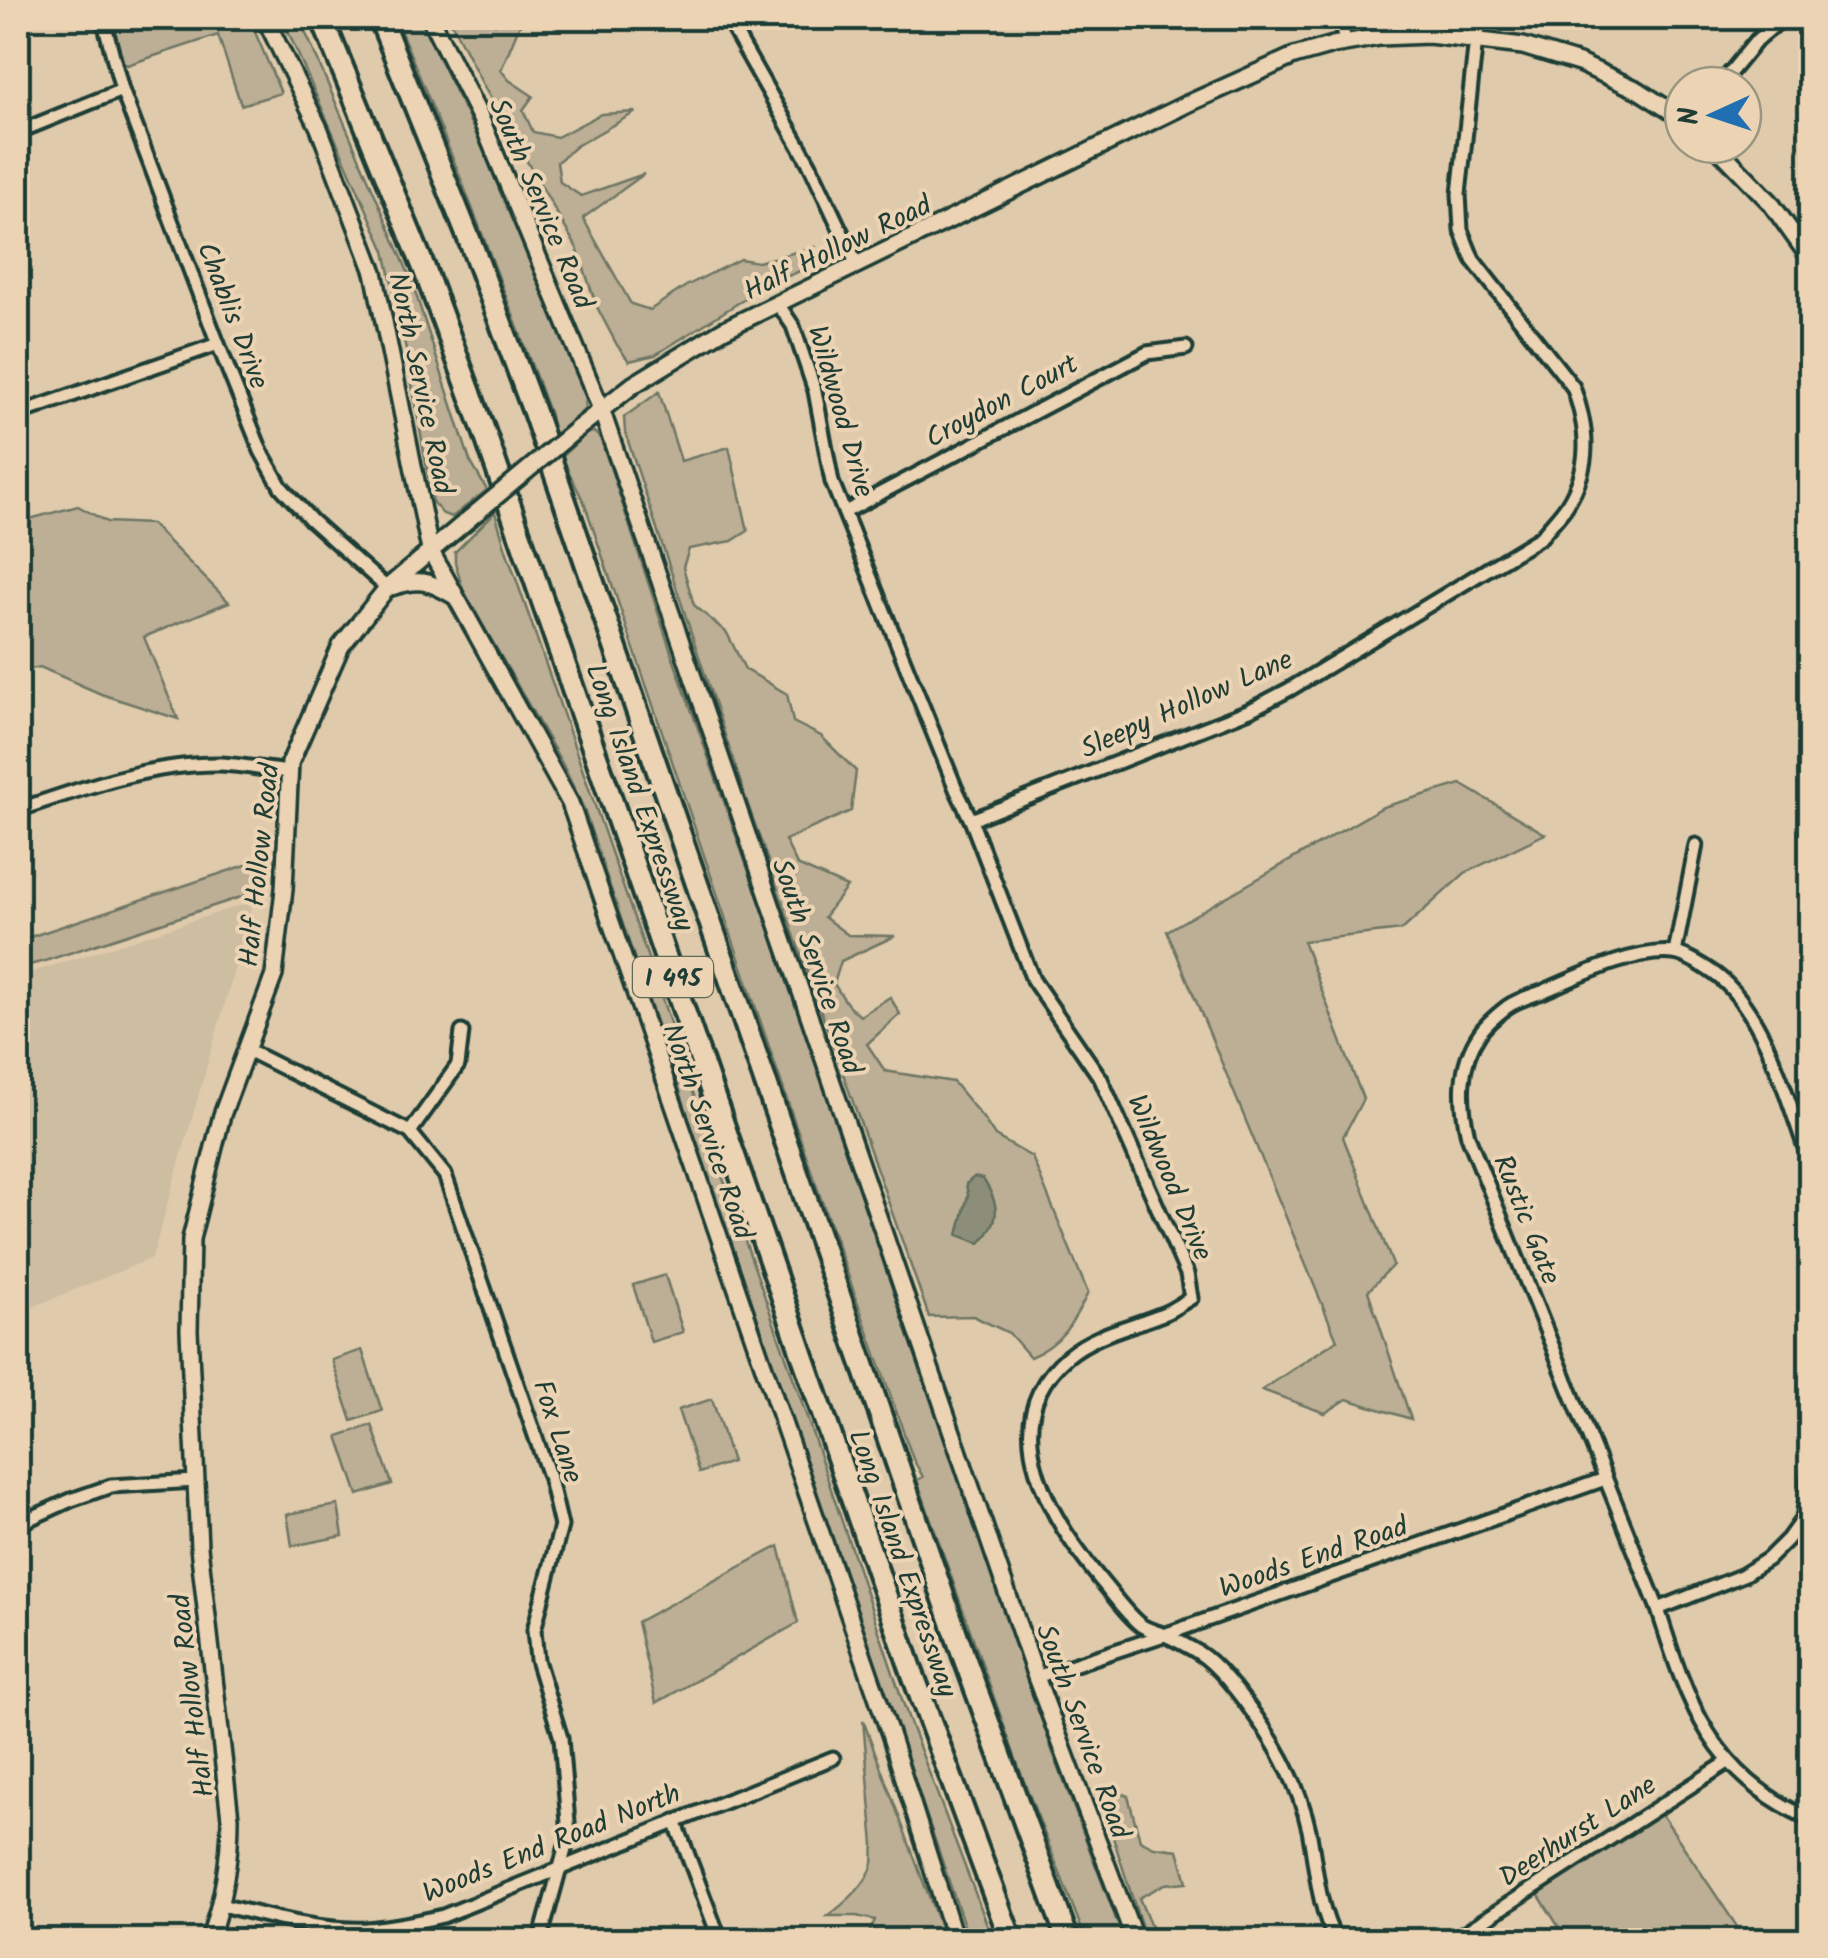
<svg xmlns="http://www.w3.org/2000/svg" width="1828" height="1958" font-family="Kalam,sans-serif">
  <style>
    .built { fill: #cdbda1 }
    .green { fill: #bcaf95; stroke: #6e7664; stroke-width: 2.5 }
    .water { fill: #8d8e79; stroke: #616e5d; stroke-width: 2.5 }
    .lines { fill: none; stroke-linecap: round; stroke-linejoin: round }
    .street-casing { stroke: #1f3d34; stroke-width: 19 }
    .secondary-casing { stroke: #1f3d34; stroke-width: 22 }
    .highway-casing { stroke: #1f3d34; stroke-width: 28 }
    .street { stroke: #ebd3b3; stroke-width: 11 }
    .secondary { stroke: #ebd3b3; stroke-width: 15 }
    .highway { stroke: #ebd3b3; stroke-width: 20 }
    .secondary-bridge-casing { stroke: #1f3d34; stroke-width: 22; stroke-linecap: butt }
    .secondary-bridge { stroke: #ebd3b3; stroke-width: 15 }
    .labels { text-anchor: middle; stroke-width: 8; stroke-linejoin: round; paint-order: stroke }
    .shield { fill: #ebd3b3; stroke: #5c6a5a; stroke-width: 2.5 }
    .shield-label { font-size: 25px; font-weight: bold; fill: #1f3d34 }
    .street-label { font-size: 28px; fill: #1f3d34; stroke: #ebd3b3 }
  </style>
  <rect width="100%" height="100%" fill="#dfcaac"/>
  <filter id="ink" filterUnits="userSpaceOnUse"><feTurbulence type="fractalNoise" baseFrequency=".01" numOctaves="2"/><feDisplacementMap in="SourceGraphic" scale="20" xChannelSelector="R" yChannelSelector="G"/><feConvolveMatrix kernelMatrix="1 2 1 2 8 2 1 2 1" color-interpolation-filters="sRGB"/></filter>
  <g filter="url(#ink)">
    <polygon class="built" points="254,901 152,1258 18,1313 18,977"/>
    <g class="green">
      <polygon points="111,18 249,18 281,93 241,105 218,35 127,65 118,59"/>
      <polygon points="282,18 298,18 309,40 411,279 470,461 487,490 452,517 443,514 433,503 402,328 385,251"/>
      <path d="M395,18H419L527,238L586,397L585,409L554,437L550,415C501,281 451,148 395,18Z"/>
      <polygon points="449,18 491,18 495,24 506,18 529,18 520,24 501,70 509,80 533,96 523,110 533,132 557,137 601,114 636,112 576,146 557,162 560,182 581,196 644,174 583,218 631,304 650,310 686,286 740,259 758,262 815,247 807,268 767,285 655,355 629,361 617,345 597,307 577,248 484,87"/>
      <path d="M659,392L681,461L729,447L748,531L732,541L689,549L683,567L694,605L727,633L745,669L787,694L793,722L821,736L856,771L851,811L785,840L797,865L847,887L824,917L848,935L895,936L841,961L834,984L848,1005L860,1016L890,997L900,1014L867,1044L885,1071L953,1082L983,1118L995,1136L1032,1157L1088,1293C1073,1322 1062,1344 1030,1357L1009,1333L973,1316L929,1317L747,802L625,432L624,417Z"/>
      <polygon points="594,432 601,439 673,658 770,931 1053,1753 1124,1940 1086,1940 1020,1771 917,1480 923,1477 913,1459 813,1176 584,502 561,457 587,433"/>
      <polygon points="78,506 107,522 151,524 229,602 144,637 178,719 101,694 40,667 18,672 18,522"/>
      <polygon points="495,512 506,550 657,984 700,1113 800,1397 909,1720 993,1940 969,1940 583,807 562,763 463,590 455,562 455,552"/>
      <polygon points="1461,784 1545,834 1465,873 1402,930 1303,941 1363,1099 1343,1137 1393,1265 1368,1291 1411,1419 1347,1399 1325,1413 1262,1390 1337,1340 1167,931 1383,807"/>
      <polygon points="255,862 262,873 259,888 247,895 45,961 18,968 18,941"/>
      <polygon points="665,1275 683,1332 651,1342 633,1285"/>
      <polygon points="362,1350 382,1411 352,1421 332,1360"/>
      <polygon points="712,1399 732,1462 699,1473 678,1410"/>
      <polygon points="372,1425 392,1484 358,1495 338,1436"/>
      <polygon points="338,1505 343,1536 292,1546 287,1514"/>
      <polygon points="779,1546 798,1623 656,1703 637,1622"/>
      <path d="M863,1720L945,1940H863L867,1938L875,1920L856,1916H828C845,1903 868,1884 873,1863C874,1857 873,1851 874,1845Z"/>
      <polygon points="1114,1790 1128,1796 1140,1840 1154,1847 1178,1850 1187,1882 1165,1884 1139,1898 1151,1927 1160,1940 1146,1940 1100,1797"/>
      <polygon points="1661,1813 1746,1940 1567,1940 1538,1894"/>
    </g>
    <path class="water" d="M974,1177L983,1179C1000,1205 1001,1220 980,1243L958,1235L968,1195L966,1184Z"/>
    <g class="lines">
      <g class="street-casing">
        <g id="street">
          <polyline points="103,18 122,90 218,344 261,451 281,487 311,520 387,588"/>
          <polyline points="727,18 810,165 857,265"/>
          <polyline points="1338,18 1346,42"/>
          <polyline points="1720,85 1757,40 1783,18"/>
          <polyline points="18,132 122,90"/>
          <path d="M778,304L793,326L815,391L832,482L956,789L971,820L1033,980L1101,1079L1187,1274L1191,1298C1182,1303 1174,1309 1165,1313C1132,1327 1096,1333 1068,1356C989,1423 1052,1522 1103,1583C1114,1596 1125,1612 1138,1623C1145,1630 1156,1631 1165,1635C1176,1640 1188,1646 1199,1653C1221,1667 1248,1705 1263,1727C1284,1758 1301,1794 1309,1830C1316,1866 1318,1908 1336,1940"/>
          <polyline points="18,414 218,344"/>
          <polyline points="845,512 1147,353 1186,348"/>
          <path d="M18,810C83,788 150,763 221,764C243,765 267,770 290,772"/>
          <path d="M971,820L1250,710L1290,689L1541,537C1549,526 1560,516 1567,505C1592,465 1588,429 1573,387L1473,260L1461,230L1459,194L1476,39"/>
          <polyline points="1675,953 1696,845"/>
          <polyline points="247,1050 410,1132 445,1175 550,1479 561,1526 534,1630 537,1660 561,1738 569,1835 540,1940"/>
          <polyline points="410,1132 458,1065 462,1032"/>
          <path d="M1810,1162C1789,1105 1765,1010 1715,974C1705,967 1686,955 1674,953C1636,948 1577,977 1542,992C1531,996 1517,1000 1507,1007C1498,1014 1486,1024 1480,1033C1458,1065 1460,1102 1468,1136L1658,1609C1688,1705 1712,1775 1810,1819"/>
          <polyline points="18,1524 71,1500 111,1486 196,1481"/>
          <polyline points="1658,1609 1743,1575 1768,1559 1788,1539 1803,1518 1810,1470"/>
          <polyline points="1036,1677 1164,1635 1605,1479"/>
          <polyline points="675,1821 720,1940"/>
          <path d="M221,1905C267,1916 318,1931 366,1929C392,1927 417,1922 443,1916L833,1758"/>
          <polyline points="1453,1940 1728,1762"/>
        </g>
      </g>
      <g class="secondary-casing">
        <g id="secondary">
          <polyline points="265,18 319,128 374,272 430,550 570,803 890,1734 955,1940"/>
          <polyline points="430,18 480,117 601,409 1036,1677 1135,1940"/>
          <polyline points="1476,39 1477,18"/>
          <polyline points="1715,145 1770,202 1810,258"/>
          <polyline points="577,429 633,385 723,330 1187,104 1294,56 1333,45 1379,37 1429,35 1523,46 1579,63 1638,90 1683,119"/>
          <path d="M391,587C419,578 428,580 453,595"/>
          <path d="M209,1940C223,1900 230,1861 230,1818L199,1547L189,1330L191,1239L222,1115L274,975L284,889L290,763L341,646L387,588L470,518"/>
        </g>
      </g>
      <g class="highway-casing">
        <g id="highway">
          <polyline points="322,18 424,268 484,431 913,1675 1011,1940"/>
          <polyline points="380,18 473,249 534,412 964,1657 1068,1940"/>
        </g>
      </g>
      <use href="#street" class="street"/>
      <use href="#secondary" class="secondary"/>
      <use href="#highway" class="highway"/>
      <g class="secondary-bridge-casing">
        <polyline id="secondary-bridge" points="470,518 577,429"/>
      </g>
      <use href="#secondary-bridge" class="secondary-bridge"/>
    </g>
  </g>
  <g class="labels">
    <rect class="shield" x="633" y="957" width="80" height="40" rx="8"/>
    <g class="shield-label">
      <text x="673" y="986">I 495</text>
    </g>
    <g class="street-label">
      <text transform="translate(542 203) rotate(67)" y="10">South Service Road</text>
      <text transform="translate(837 247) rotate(-26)" y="10">Half Hollow Road</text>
      <text transform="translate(234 315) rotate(69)" y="10">Chablis Drive</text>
      <text transform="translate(422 383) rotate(78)" y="10">North Service Road</text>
      <text transform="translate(1001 400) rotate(-28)" y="10">Croydon Court</text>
      <text transform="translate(842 411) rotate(74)" y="10">Wildwood Drive</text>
      <text transform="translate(1186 703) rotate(-24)" y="10">Sleepy Hollow Lane</text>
      <text transform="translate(641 797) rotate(71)" y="10">Long Island Expressway</text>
      <text transform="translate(258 865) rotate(-84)" y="10">Half Hollow Road</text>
      <text transform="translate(818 966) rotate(71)" y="10">South Service Road</text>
      <text transform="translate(709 1131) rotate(71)" y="10">North Service Road</text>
      <text transform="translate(1171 1177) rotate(67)" y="10">Wildwood Drive</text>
      <text transform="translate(1528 1219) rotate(68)" y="10">Rustic Gate</text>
      <text transform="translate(559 1431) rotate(72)" y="10">Fox Lane</text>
      <text transform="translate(1313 1556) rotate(-19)" y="10">Woods End Road</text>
      <text transform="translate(904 1563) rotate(71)" y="10">Long Island Expressway</text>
      <text transform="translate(191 1696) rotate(-97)" y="10">Half Hollow Road</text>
      <text transform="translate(1084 1731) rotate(70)" y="10">South Service Road</text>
      <text transform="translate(1577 1830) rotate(-33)" y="10">Deerhurst Lane</text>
      <text transform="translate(551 1842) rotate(-22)" y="10">Woods End Road North</text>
    </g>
  </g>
  <rect width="1828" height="1958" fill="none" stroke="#ebd3b3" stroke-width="60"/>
  <rect x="30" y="30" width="1768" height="1898" fill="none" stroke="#1f3d34" stroke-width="4" filter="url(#ink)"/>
  <g transform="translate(1713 115) rotate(267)"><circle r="48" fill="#ebd3b3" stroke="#999780" stroke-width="2.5"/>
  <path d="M0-8L18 38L0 25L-18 38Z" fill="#1f6fb2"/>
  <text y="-15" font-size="28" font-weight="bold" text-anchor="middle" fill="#1f3d34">N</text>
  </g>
</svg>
